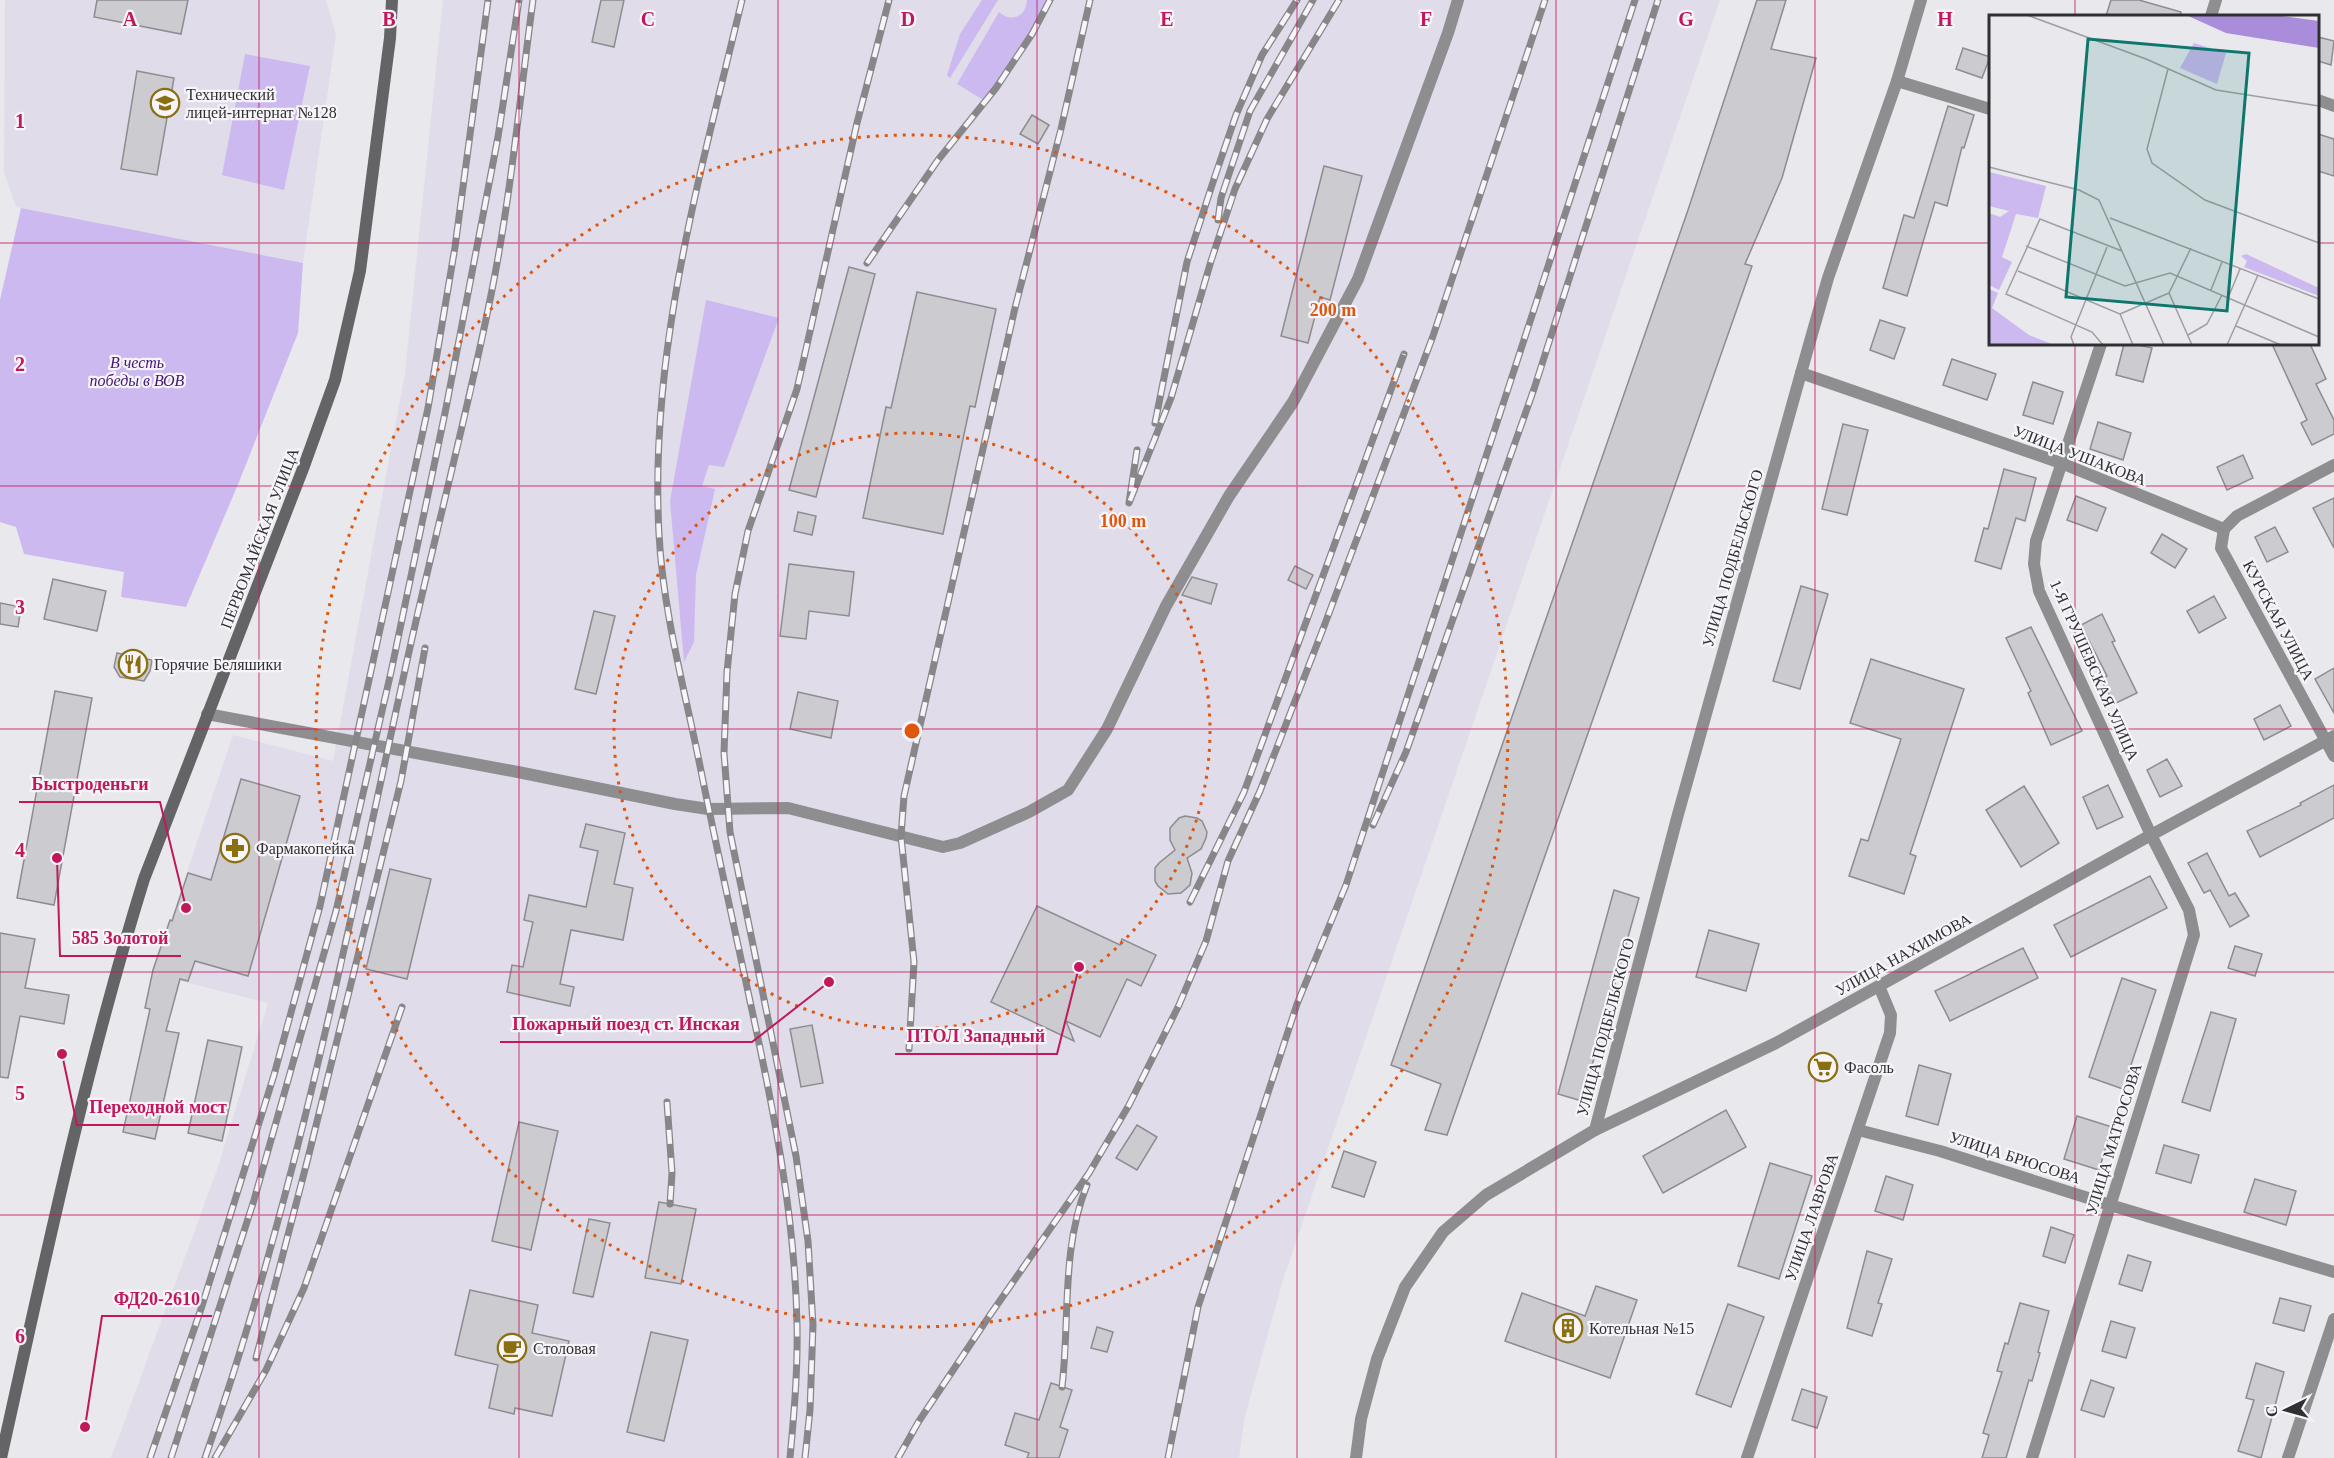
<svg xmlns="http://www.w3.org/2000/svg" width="2334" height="1458" font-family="'Times New Roman',serif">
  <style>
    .built { fill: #e1dce9 }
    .green { fill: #ccb9f0 }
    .building { fill: #cccbd0; stroke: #8d8c91; stroke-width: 1.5 }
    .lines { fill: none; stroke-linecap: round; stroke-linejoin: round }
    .minor { stroke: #8e8e90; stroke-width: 12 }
    .tertiary { stroke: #8e8e90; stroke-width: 12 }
    .secondary { stroke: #646366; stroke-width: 12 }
    .rail-casing { stroke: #87878a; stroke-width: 7 }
    .rail { stroke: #f7f5fa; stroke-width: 4.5; stroke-dasharray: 14; stroke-linecap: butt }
    .grid { fill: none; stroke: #c2185b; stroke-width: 1.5; stroke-opacity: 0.55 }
    .ring { fill: none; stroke: #df570e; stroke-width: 3; stroke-dasharray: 3 6 }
    .labels { text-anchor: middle; stroke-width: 4.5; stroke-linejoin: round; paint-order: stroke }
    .poi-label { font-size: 16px; fill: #303032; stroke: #f7f5fa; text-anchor: start }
    .park-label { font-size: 16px; font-style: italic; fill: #431671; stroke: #f7f5fa }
    .street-label { font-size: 16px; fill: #303032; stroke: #f7f5fa }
    .inset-road { fill: none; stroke: #9f9ea2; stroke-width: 1.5 }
    .view { fill: #0f766e; fill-opacity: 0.15; stroke: #0f766e; stroke-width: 3 }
    .inset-edge { fill: none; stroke: #303032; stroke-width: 3 }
    .grid-label { font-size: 20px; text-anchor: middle; font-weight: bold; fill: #c2185b; stroke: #f7f5fa; stroke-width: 4.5; stroke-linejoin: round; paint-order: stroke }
    .centre { fill: #df570e; stroke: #f7f5fa; stroke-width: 3 }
    .ring-label { font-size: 18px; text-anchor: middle; font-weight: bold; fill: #df570e; stroke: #f7f5fa; stroke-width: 4.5; stroke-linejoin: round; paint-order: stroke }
    .leader { fill: none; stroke: #c2185b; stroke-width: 2 }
    .callout-dot { fill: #c2185b; stroke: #f7f5fa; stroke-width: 2 }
    .callout-label { font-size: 18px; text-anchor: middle; font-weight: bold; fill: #c2185b; stroke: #f7f5fa; stroke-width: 4.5; stroke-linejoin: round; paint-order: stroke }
  </style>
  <rect width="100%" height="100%" fill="#e9e8ed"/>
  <g class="built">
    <polygon points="5,0 326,0 336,35 303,263 16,207 4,172"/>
    <polygon points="443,0 1720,0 1283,1280 1245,1416 1239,1458 111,1458 217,1170 268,1003 153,974 233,735 333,761 405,373"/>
  </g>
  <g class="green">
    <polygon points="982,0 998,0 950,78 947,75 960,34"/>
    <path d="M1027,0H1049C1035,32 1010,77 985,101L957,84L999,12C1011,23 1026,17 1027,0Z"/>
    <polygon points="245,54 310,66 284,190 222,175"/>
    <polygon points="21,208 303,263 298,333 239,482 186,607 121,597 124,572 24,554 16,527 0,522 0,300"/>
    <polygon points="706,300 779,318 724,467 709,465 702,486 715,489 696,575 694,642 684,662 670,501"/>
  </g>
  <g class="building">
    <polygon points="97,0 188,0 181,34 94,17"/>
    <polygon points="601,0 624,0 614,47 592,42"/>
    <polygon points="1757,0 1786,0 1771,49 1816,58 1782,178 1745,264 1752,266 1447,1135 1425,1130 1441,1084 1391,1065 1688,210"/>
    <polygon points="2111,0 2139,0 2181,12 2180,16 2106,16"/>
    <polygon points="2318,37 2334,41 2331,65 2318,61"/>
    <polygon points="1963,48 1990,57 1982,78 1956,69"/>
    <polygon points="137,71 174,78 157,175 121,169"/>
    <polygon points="1948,106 1974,115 1964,148 1962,147 1947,206 1935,202 1907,296 1883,288 1904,215 1914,218"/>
    <polygon points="1032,115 1049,125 1038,144 1020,134"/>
    <polygon points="2318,134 2334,139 2334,176 2318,171"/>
    <polygon points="1324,166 1362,176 1330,300 1320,297 1308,343 1281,336"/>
    <polygon points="849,267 875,274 816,497 789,490"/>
    <polygon points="917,292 996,309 975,407 970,406 943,534 863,518 886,407 891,408"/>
    <polygon points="1880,320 1905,328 1894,359 1870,350"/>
    <polygon points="2124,344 2134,344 2152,348 2143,382 2116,375"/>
    <polygon points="2272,344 2310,344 2326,379 2316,384 2334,420 2334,434 2312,445 2301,423 2307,420"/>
    <polygon points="1952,359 1996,374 1987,400 1943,385"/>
    <polygon points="2033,382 2063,392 2053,424 2023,415"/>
    <polygon points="2098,422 2131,433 2123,460 2090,449"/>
    <polygon points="1843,424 1868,430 1847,515 1822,509"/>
    <polygon points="2243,455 2253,478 2227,490 2217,467"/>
    <polygon points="2004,469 2036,478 2025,521 2016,518 2001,569 1975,561 1984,528 1988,529"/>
    <polygon points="2076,496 2106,508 2097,531 2067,520"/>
    <polygon points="2334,498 2334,548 2313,508"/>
    <polygon points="798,512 816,516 812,535 794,531"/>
    <polygon points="2275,527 2288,552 2267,562 2255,537"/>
    <polygon points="2162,534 2187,549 2175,568 2151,553"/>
    <polygon points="789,564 854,572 849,616 809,611 806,639 780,636"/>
    <polygon points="1295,566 1313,575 1306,589 1288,580"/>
    <polygon points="1192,577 1217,584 1211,604 1182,595"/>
    <polygon points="53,579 106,591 97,631 44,619"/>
    <polygon points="1801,586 1828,594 1800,689 1773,681"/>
    <polygon points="2214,596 2226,618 2199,633 2187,611"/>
    <polygon points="0,603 21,607 18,627 0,624"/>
    <polygon points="594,611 615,616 596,694 575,689"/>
    <polygon points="2102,614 2115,641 2112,642 2137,693 2114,704 2101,679 2107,676 2081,625"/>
    <polygon points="2031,627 2082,731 2051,745 2028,693 2031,691 2006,638"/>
    <polygon points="117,653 152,660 150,671 144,681 120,677 114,667"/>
    <polygon points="1871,659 1964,689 1910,854 1916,856 1904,894 1849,876 1861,839 1868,841 1901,739 1850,723"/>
    <polygon points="2334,668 2334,713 2315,679"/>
    <polygon points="55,691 92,698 54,905 17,898"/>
    <polygon points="798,692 838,701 831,738 790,729"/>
    <polygon points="2280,705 2291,726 2264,740 2254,719"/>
    <polygon points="2167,759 2182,786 2160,797 2147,770"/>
    <polygon points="241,779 300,796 248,976 195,961 188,981 180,979 166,1031 179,1033 155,1139 123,1132 150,1009 145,1008 153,970 170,920 172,921 188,873 211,880"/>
    <polygon points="2108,785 2123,817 2097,829 2083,797"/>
    <polygon points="2334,785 2334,818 2260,857 2247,831 2301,805 2300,803"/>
    <polygon points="2024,786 2059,843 2021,867 1986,810"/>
    <polygon points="1185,816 1197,818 1202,821 1207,832 1206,838 1201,849 1187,858 1192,873 1190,885 1181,893 1168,894 1158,886 1155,881 1155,868 1159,863 1175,850 1170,840 1170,828 1179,818"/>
    <polygon points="586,824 625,833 614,884 633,888 623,940 571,930 560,984 574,987 570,1006 507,992 512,965 523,967 533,922 524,920 529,895 586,907 598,851 580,847"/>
    <polygon points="2207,853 2229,896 2235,893 2249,916 2230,927 2210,890 2204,893 2188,863"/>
    <polygon points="390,869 431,879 407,979 366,969"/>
    <polygon points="2150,876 2167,908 2071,957 2054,925"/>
    <polygon points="1614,890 1639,898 1582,1101 1558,1094"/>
    <polygon points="1037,906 1120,945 1122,939 1156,955 1141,986 1127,979 1100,1037 1066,1021 1074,1041 991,1002"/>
    <polygon points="1709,930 1759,944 1746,991 1696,977"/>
    <polygon points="0,933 35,939 25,988 69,995 64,1024 20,1016 8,1078 0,1077"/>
    <polygon points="2235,946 2262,954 2255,976 2228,968"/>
    <polygon points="2023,948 2038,978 1950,1021 1935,991"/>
    <polygon points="2122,978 2156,990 2123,1089 2089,1077"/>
    <polygon points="2211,1012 2236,1019 2210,1111 2182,1102"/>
    <polygon points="812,1025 823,1083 801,1087 790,1029"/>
    <polygon points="208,1040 242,1047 222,1141 188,1133"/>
    <polygon points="1919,1065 1951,1074 1938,1125 1906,1116"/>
    <polygon points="1726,1110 1746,1147 1663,1193 1643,1156"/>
    <polygon points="2077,1116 2112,1127 2099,1170 2064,1159"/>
    <polygon points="519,1122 558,1131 531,1250 492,1241"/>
    <polygon points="1137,1125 1157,1137 1137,1170 1116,1158"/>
    <polygon points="2164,1145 2199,1155 2191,1183 2156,1173"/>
    <polygon points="1344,1151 1376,1162 1364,1197 1332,1187"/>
    <polygon points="1770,1163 1812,1176 1779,1279 1738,1266"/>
    <polygon points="1886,1176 1913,1185 1903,1220 1875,1211"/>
    <polygon points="2255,1179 2296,1191 2286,1225 2244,1212"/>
    <polygon points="659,1202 696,1209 681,1284 645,1278"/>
    <polygon points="589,1219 610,1223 593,1297 573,1293"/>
    <polygon points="2051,1227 2074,1235 2065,1263 2043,1256"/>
    <polygon points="1867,1251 1892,1259 1878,1303 1882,1304 1872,1336 1847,1328"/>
    <polygon points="2128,1255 2151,1262 2142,1291 2119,1284"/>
    <polygon points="1596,1286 1637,1300 1610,1378 1505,1341 1522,1293 1585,1316"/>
    <polygon points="470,1290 538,1305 532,1333 569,1341 552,1416 515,1408 514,1414 489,1408 498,1365 455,1355"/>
    <polygon points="2280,1298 2311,1306 2304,1331 2273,1323"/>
    <polygon points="2020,1303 2049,1311 2038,1352 2040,1353 2032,1381 2029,1380 2006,1458 1982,1458 1989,1435 1983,1433 2002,1372 1997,1371 2005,1343 2008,1344"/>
    <polygon points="1728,1304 1764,1317 1731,1407 1696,1394"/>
    <polygon points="2111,1321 2135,1328 2126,1358 2102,1351"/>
    <polygon points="1097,1327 1113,1332 1107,1352 1091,1348"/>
    <polygon points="651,1332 688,1340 664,1441 627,1432"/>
    <polygon points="2256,1363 2284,1372 2261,1458 2238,1451 2254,1400 2246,1398"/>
    <polygon points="2091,1380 2114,1388 2104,1417 2081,1410"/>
    <polygon points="1051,1383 1072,1390 1060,1427 1068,1430 1059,1458 1027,1458 1029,1453 1005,1445 1015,1413 1039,1420"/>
    <polygon points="1802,1389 1827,1397 1817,1428 1792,1420"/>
  </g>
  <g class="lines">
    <g class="minor">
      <polyline points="2211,16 2216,0"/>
      <polyline points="1897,81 1990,109"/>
      <polyline points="2318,100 2334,106"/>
      <polyline points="1801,373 2061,463 2224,529 2237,516 2334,465"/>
      <polyline points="2224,529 2221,548 2334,756"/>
      <polyline points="207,714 523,773 675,804 708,809 788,808 943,847 960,843 1029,812 1068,790 1107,729 1166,606 1229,496 1293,402 1358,279 1448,33 1458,0"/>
      <polyline points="1595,1130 1677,818 1801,373 1828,278 1897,81 1921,0"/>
      <polyline points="1858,1130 1940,1151 2110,1205 2334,1272"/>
      <polyline points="1747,1458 1890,1033 1891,1015 1879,986"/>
      <polyline points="2032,1458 2194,935 2189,910 2151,835 2039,591 2034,564 2036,541 2101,344"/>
      <polyline points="2288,1458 2334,1319"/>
    </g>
    <polyline class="tertiary" points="1356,1458 1361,1419 1377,1359 1405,1287 1443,1232 1486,1195 1595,1130 1776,1043 2151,835 2334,736"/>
    <path class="secondary" d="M1,1458C44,1264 85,1069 144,879L304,466L335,380L360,271L390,38L392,0"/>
    <g class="rail-casing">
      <g id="rail">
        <path d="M742,0C700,176 649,351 659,534C663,611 684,687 699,761C715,841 733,921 750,1001C773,1107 795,1215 797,1324C798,1369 794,1414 790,1458"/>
        <polyline points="1218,220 1221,198 1250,111 1313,0"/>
        <polyline points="867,263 938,160 996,88 1032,34 1050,0"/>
        <polyline points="1155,423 1187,262 1215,176 1236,115 1262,55 1297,0"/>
        <polyline points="1137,450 1129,503 1171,398 1211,261 1235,189 1267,119 1339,0"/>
        <polyline points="1373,825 1406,752 1535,386 1658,0"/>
        <polyline points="1190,902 1244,792 1404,354"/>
        <polyline points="909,1049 914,962 901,836 904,796 1015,308 1061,129 1090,0"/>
        <polyline points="667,1102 672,1173 670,1204"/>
        <polyline points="256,1358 308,1158 401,781 425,648"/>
        <path d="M1062,1387C1070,1320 1061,1249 1087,1185"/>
        <polyline points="150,1458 201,1309 274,1075 320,906 428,408 455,247 488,0"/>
        <polyline points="171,1458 254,1200 336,911 391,672 446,408 498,137 519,0"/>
        <path d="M205,1458C294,1205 346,940 403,679C431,549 466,421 492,290C511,194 520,97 533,0"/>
        <polyline points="215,1458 266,1370 304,1288 402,1007"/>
        <polyline points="805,1458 810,1410 813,1325 808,1241 796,1156 730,832 724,753 727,672 735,594 748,531 797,389 857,123 889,0"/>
        <polyline points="898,1458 919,1421 990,1315 1089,1173 1129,1105 1179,1005 1206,941 1228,861 1260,791 1323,629 1433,336 1545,0"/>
        <polyline points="1168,1458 1198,1307 1297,1004 1346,885 1635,0"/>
      </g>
    </g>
    <use href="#rail" class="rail"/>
  </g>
  <path class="grid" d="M259,0V1458M519,0V1458M778,0V1458M1037,0V1458M1297,0V1458M1556,0V1458M1815,0V1458M2075,0V16M0,243H1990M2318,243H2334M2075,344V1458M0,486H2334M0,729H2334M0,972H2334M0,1215H2334"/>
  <g class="ring">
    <circle cx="912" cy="731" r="298"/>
    <circle cx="912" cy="731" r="596"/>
  </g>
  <defs>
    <g id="school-ring" transform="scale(1.5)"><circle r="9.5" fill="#f7f5fa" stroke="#8a6f10" stroke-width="1.5"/><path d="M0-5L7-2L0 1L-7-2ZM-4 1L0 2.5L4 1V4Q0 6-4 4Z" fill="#8a6f10"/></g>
    <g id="restaurant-ring" transform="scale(1.5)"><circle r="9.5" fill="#f7f5fa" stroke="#8a6f10" stroke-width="1.5"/><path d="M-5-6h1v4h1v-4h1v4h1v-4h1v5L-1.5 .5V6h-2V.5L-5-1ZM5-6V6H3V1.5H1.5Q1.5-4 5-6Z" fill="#8a6f10"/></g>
    <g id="pharmacy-ring" transform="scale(1.5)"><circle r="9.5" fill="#f7f5fa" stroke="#8a6f10" stroke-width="1.5"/><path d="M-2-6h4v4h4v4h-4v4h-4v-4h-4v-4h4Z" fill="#8a6f10"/></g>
    <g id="supermarket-ring" transform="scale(1.5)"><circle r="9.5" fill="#f7f5fa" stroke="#8a6f10" stroke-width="1.5"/><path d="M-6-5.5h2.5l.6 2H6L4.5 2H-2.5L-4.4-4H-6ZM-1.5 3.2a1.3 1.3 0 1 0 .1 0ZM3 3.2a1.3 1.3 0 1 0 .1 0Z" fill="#8a6f10"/></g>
    <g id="building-ring" transform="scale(1.5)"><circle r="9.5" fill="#f7f5fa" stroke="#8a6f10" stroke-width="1.5"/><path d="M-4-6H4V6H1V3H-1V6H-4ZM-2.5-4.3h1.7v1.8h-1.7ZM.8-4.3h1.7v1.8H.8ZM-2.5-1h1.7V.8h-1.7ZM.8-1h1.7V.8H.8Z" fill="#8a6f10"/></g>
    <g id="cafe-ring" transform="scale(1.5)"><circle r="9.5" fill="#f7f5fa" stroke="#8a6f10" stroke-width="1.5"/><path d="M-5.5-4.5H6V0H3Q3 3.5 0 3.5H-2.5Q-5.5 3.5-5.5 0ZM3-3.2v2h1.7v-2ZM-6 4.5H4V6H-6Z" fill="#8a6f10"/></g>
  </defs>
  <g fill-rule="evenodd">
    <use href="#school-ring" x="165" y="103"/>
    <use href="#restaurant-ring" x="133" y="664"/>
    <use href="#pharmacy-ring" x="235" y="848"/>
    <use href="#supermarket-ring" x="1823" y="1067"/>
    <use href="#building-ring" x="1568" y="1328"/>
    <use href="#cafe-ring" x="512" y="1348"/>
  </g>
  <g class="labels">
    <g class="poi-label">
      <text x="186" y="100">Технический<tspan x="186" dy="18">лицей-интернат №128</tspan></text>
      <text x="154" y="670">Горячие Беляшики</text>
      <text x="256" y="854">Фармакопейка</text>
      <text x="1844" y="1073">Фасоль</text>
      <text x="1589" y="1334">Котельная №15</text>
      <text x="533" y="1354">Столовая</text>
    </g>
    <g class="park-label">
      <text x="137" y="368">В честь<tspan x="137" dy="18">победы в ВОВ</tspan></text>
    </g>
    <g class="street-label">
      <text transform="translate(2080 455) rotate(21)" y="6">УЛИЦА УШАКОВА</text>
      <text transform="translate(259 538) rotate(-69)" y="6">ПЕРВОМАЙСКАЯ УЛИЦА</text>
      <text transform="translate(1732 558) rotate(-74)" y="6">УЛИЦА ПОДБЕЛЬСКОГО</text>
      <text transform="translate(2279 620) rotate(62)" y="6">КУРСКАЯ УЛИЦА</text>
      <text transform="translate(2095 670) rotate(66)" y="6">1-Я ГРУШЕВСКАЯ УЛИЦА</text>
      <text transform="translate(1903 954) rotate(-29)" y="6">УЛИЦА НАХИМОВА</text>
      <text transform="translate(1605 1027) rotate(-75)" y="6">УЛИЦА ПОДБЕЛЬСКОГО</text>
      <text transform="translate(2113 1139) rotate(-73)" y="6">УЛИЦА МАТРОСОВА</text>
      <text transform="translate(2015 1157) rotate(18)" y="6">УЛИЦА БРЮСОВА</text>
      <text transform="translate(1811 1217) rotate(-71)" y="6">УЛИЦА ЛАВРОВА</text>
    </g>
  </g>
  <g transform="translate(1989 15)">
    <rect width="330" height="330" fill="#e9e8ed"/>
    <path d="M205,28L237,38L228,69L191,53ZM0,157L57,171L49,203L27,199L13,242L23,247L10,275L0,270V198L11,202L20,196L0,191ZM257,239L330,273V281L255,252L258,246L252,241ZM0,274L9,278L3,293L40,320L65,330H0Z" fill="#ccb9f0"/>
    <path d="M197,0H285L330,6V33L237,18Z" fill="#aa8dda"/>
    <path class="inset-road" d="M38,0L157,44L227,75L330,91M179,54L158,134L163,148L216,185L330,228M0,152L90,175L110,185L175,330M121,203L330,284M37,231L136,271L181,258L330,322M202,233L180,278L203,330M29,256L131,299L144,330M222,275L233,247M239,283L251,254M131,299L180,278M247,311L292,330M199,320L218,309L233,280M85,330L82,322L118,232M114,330L103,317L17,279L51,204L133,236M238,330L269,260"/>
    <path class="view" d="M99,24L260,38L238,296L77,282Z"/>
    <rect width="330" height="330" class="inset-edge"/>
  </g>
  <g class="grid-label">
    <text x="130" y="26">A</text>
    <text x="389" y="26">B</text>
    <text x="648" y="26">C</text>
    <text x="908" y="26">D</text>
    <text x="1167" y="26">E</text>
    <text x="1426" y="26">F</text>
    <text x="1686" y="26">G</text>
    <text x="1945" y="26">H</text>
    <text x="20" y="128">1</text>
    <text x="20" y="371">2</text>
    <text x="20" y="614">3</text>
    <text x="20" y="857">4</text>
    <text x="20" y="1100">5</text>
    <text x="20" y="1343">6</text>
  </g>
  <circle cx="912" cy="731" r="9" class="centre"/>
  <g class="ring-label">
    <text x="1333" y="316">200 m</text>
    <text x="1123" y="527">100 m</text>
  </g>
  <path class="leader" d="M186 908L160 802H19M57 858L60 956H181M829 982L752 1042H500M1079 967L1057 1054H895M62 1054L77 1125H239M85 1427L102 1316H212"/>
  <g class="callout-dot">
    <circle cx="186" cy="908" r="6"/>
    <circle cx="57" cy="858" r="6"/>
    <circle cx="829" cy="982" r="6"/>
    <circle cx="1079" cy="967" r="6"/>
    <circle cx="62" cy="1054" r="6"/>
    <circle cx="85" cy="1427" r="6"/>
  </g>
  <g class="callout-label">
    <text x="90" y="790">Быстроденьги</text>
    <text x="120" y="944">585 Золотой</text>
    <text x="626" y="1030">Пожарный поезд ст. Инская</text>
    <text x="976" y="1042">ПТОЛ Западный</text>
    <text x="158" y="1113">Переходной мост</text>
    <text x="157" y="1305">ФД20-2610</text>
  </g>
  <g transform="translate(2286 1410) rotate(265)" stroke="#f7f5fa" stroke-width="4.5" paint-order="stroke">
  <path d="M0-4.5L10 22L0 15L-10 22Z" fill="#303032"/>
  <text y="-9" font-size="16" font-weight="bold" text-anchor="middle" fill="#303032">С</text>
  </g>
</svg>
